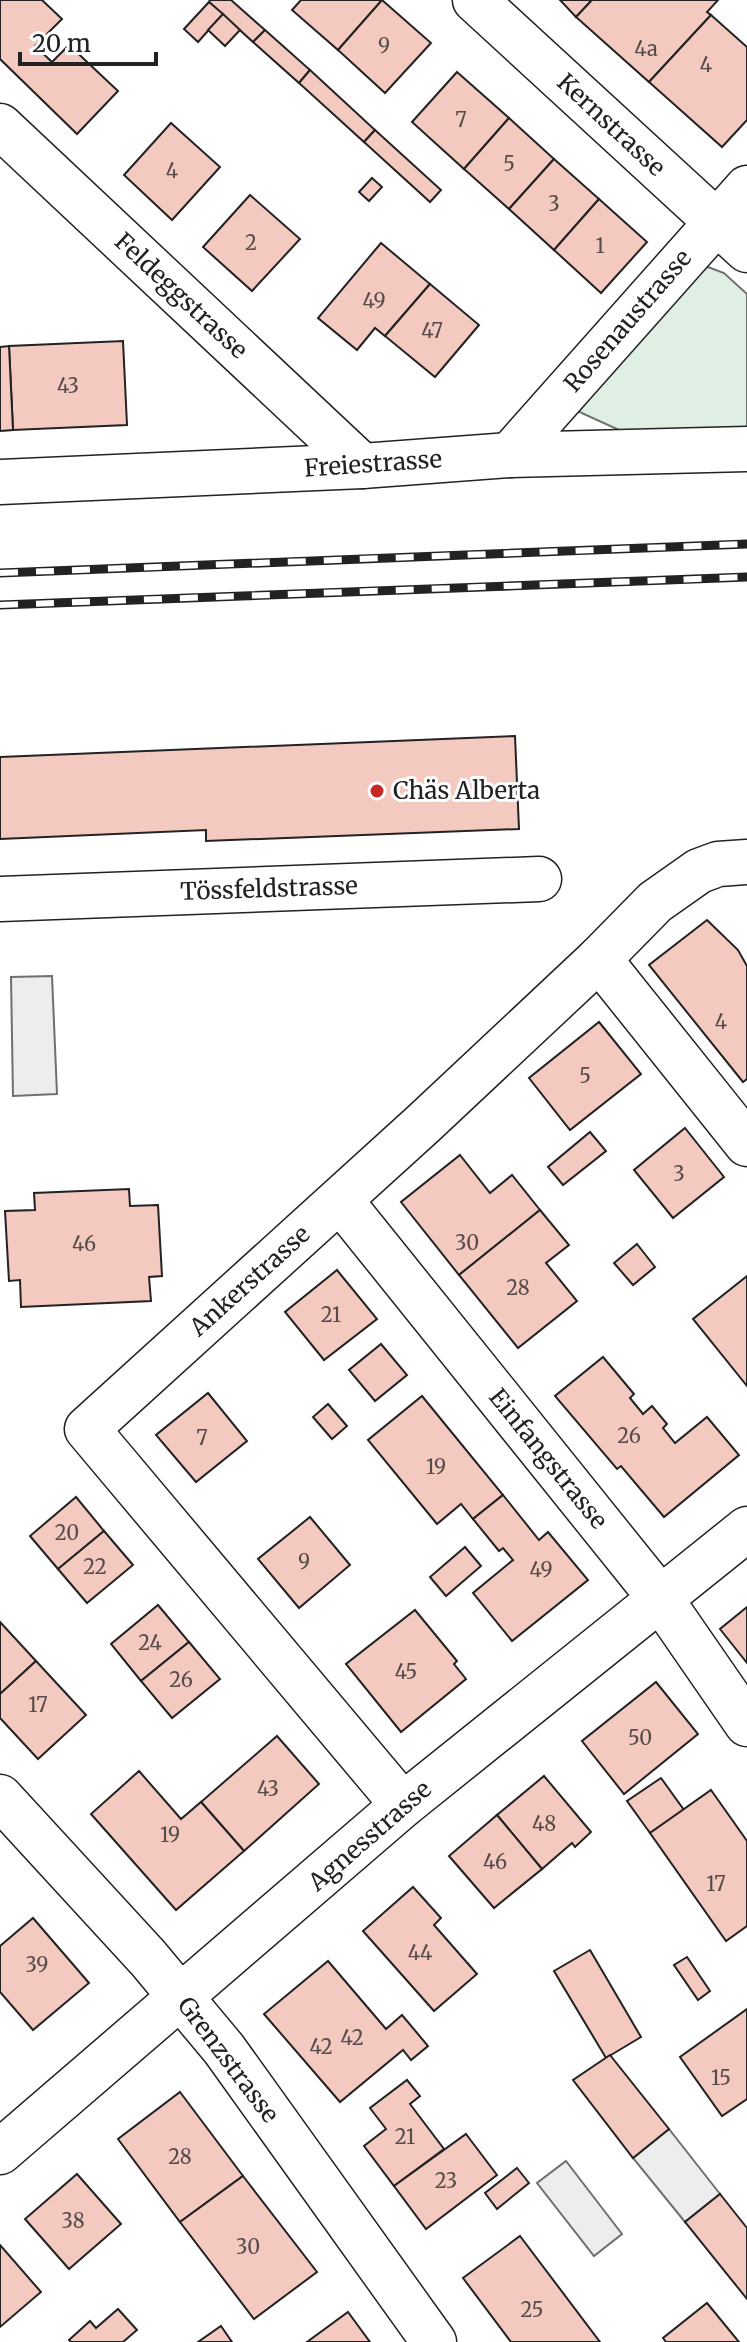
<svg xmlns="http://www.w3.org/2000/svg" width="747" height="2342" font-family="Merriweather,serif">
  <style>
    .green { fill: #e0efe3; stroke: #6f6f6f; stroke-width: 2 }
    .parking { fill: #ededed; stroke: #6f6f6f; stroke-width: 2 }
    .building { fill: #f3c9c0; stroke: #222; stroke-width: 2 }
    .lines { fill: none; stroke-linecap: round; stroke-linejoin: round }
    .minor-casing { stroke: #222; stroke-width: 47 }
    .minor { stroke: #fff; stroke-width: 44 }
    .rail-casing { stroke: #222; stroke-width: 9 }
    .rail { stroke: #fff; stroke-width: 6; stroke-dasharray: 18; stroke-linecap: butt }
    .poi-dot { fill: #c62828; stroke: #fff; stroke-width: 3 }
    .labels { text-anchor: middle; stroke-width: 6; stroke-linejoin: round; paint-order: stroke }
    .number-label { font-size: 20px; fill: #564c4a }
    .street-label { font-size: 24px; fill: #222; stroke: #fff }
    .poi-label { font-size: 24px; fill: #222; stroke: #fff; text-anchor: start }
  </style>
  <rect width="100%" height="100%" fill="#fff"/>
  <polygon class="green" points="708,267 724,273 747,294 747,430 619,430 575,410 701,269"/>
  <g class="parking">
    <polygon points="52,976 57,1094 13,1096 11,977"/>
    <polygon points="669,2129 720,2194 685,2222 633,2158"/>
    <polygon points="566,2161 622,2234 594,2256 537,2183"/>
  </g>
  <g class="building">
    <polygon points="0,0 42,0 62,19 35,46 52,62 69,45 118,91 77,134 0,59"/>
    <polygon points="210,0 231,0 265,30 253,42 209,2"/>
    <polygon points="301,0 382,0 338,50 292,10"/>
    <polygon points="382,0 431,43 385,93 338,50"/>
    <polygon points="560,0 592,0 576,17"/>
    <polygon points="592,0 718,0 707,12 711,15 649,82 576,17"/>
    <polygon points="209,2 223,14 198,42 184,29"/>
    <polygon points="223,14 240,30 225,46 208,30"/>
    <polygon points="711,15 747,47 747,120 722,147 649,82"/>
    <polygon points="265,30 310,70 299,83 253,42"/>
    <polygon points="310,70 375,130 364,142 299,83"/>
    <polygon points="457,72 509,118 464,169 412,122"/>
    <polygon points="509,118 554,159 509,209 464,169"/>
    <polygon points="171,123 220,167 172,220 124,175"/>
    <polygon points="375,130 441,190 430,202 364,142"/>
    <polygon points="554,159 599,199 554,250 509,209"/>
    <polygon points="372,178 382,187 369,201 359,192"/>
    <polygon points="250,195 300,239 252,291 203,247"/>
    <polygon points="599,199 647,242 601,293 554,250"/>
    <polygon points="381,243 430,284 385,336 375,328 357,350 318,318"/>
    <polygon points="430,284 479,325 435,377 385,336"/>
    <polygon points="123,341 127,425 13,430 9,346"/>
    <polygon points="9,346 13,430 0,431 0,347"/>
    <polygon points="515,736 519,829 206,841 206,830 0,839 0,757"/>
    <polygon points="707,920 738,950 747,966 747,1079 743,1082 649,965"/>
    <polygon points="599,1022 641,1074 570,1130 529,1078"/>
    <polygon points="685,1128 724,1177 673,1218 634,1170"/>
    <polygon points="590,1132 606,1151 563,1185 548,1167"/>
    <polygon points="460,1155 490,1193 512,1175 540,1210 459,1275 401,1202"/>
    <polygon points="129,1189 130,1206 158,1205 162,1276 149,1277 151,1301 21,1307 20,1280 9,1281 5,1211 35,1210 34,1193"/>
    <polygon points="540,1210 569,1245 546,1263 577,1301 518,1348 459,1275"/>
    <polygon points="637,1244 655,1267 633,1285 614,1263"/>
    <polygon points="337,1270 377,1319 324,1360 285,1312"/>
    <polygon points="747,1276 747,1386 693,1319"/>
    <polygon points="381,1344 407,1375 375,1401 349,1370"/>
    <polygon points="603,1357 634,1394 630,1398 643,1414 652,1406 667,1424 663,1428 675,1443 707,1417 739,1455 664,1517 621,1466 617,1469 555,1396"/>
    <polygon points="208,1393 247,1441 196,1482 156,1435"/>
    <polygon points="422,1396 503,1495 473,1519 461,1504 437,1524 368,1440"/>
    <polygon points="328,1404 347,1426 332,1439 313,1417"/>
    <polygon points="503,1495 539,1540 548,1532 588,1580 512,1641 473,1593 513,1560 503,1548 499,1551 473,1519"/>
    <polygon points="76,1497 104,1531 58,1569 30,1536"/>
    <polygon points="310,1517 350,1565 299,1608 258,1559"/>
    <polygon points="104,1531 133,1565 87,1603 58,1569"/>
    <polygon points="465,1547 481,1566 446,1596 430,1577"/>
    <polygon points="158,1605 189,1642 141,1681 111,1644"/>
    <polygon points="747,1607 747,1663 720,1629"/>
    <polygon points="415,1610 457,1661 454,1664 466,1679 401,1732 346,1664"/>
    <polygon points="0,1622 36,1661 0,1694"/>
    <polygon points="189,1642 220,1679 172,1718 141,1681"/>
    <polygon points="36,1661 86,1715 38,1759 0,1718 0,1694"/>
    <polygon points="656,1682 698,1734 624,1794 582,1741"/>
    <polygon points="277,1736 319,1784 244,1851 201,1802"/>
    <polygon points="139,1771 181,1819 201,1802 244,1851 176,1910 91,1814"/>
    <polygon points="544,1776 591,1832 575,1847 572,1843 542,1869 497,1815"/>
    <polygon points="661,1778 684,1810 650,1833 627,1801"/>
    <polygon points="711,1790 747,1841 747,1926 726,1941 650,1833"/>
    <polygon points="497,1815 542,1869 494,1908 449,1856"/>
    <polygon points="413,1887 441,1918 434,1925 477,1974 434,2011 363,1931"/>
    <polygon points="33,1918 89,1983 33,2030 0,1992 0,1946"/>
    <polygon points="590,1950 641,2037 606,2058 554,1971"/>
    <polygon points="687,1957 710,1991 698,2000 674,1965"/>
    <polygon points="328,1961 386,2029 402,2015 428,2046 411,2060 403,2050 340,2102 264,2014"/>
    <polygon points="747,2009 747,2099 722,2116 680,2057"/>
    <polygon points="610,2055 669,2129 633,2158 573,2080"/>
    <polygon points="407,2080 420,2096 410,2104 444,2149 394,2186 364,2146 386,2129 370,2108"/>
    <polygon points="180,2092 243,2176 180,2222 118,2139"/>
    <polygon points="466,2134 497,2175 426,2229 394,2186"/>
    <polygon points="517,2168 529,2183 497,2209 485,2193"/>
    <polygon points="77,2174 121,2224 69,2269 25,2219"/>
    <polygon points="243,2176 317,2272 254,2319 180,2222"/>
    <polygon points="720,2194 747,2228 747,2299 685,2222"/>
    <polygon points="520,2236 600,2342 511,2342 463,2278"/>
    <polygon points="0,2245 41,2292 0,2327"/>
    <polygon points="707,2303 739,2342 666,2342 663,2338"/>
    <polygon points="118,2309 137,2330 123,2342 71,2342 69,2340 90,2321 96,2328"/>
    <polygon points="348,2312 370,2342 307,2342"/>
    <polygon points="221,2326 232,2342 198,2342"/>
  </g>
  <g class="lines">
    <g class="minor-casing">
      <g id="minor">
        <polyline points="475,0 747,250"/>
        <polyline points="0,126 362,466"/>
        <polyline points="510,455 747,188"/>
        <polyline points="0,482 362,466 510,455 747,449"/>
        <polyline points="0,899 539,879"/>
        <polyline points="599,959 747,1144"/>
        <polyline points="340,1200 660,1598 747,1724"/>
        <polyline points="0,1797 148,1958 224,2049 434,2342"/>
        <polyline points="403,1805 87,1429 423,1124 599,959 655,902 699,871 718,864 747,862"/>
        <polyline points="0,2152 403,1805 747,1529"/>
      </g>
    </g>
    <use href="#minor" class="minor"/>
    <g class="rail-casing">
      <g id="rail">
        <polyline points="0,573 747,544"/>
        <polyline points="0,605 747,577"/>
      </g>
    </g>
    <use href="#rail" class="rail"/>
  </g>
  <circle class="poi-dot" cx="377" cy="791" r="8"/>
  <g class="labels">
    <g class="number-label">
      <text x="384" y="53">9</text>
      <text x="646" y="56">4a</text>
      <text x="706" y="72">4</text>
      <text x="461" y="127">7</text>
      <text x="509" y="171">5</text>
      <text x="172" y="178">4</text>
      <text x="554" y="211">3</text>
      <text x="251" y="250">2</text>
      <text x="600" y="253">1</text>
      <text x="374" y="308">49</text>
      <text x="432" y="338">47</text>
      <text x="68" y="393">43</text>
      <text x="721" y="1029">4</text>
      <text x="585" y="1083">5</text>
      <text x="679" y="1181">3</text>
      <text x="467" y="1250">30</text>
      <text x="84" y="1251">46</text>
      <text x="518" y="1295">28</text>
      <text x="331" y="1322">21</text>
      <text x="629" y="1443">26</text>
      <text x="202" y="1445">7</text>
      <text x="436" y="1474">19</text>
      <text x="67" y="1540">20</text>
      <text x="304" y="1569">9</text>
      <text x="95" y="1574">22</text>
      <text x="541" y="1577">49</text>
      <text x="150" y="1650">24</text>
      <text x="406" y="1679">45</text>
      <text x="181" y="1687">26</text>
      <text x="38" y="1712">17</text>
      <text x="640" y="1745">50</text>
      <text x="268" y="1796">43</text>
      <text x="544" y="1831">48</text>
      <text x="170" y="1842">19</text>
      <text x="495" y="1869">46</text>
      <text x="716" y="1891">17</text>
      <text x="420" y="1960">44</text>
      <text x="37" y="1972">39</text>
      <text x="352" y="2045">42</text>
      <text x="321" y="2054">42</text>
      <text x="721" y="2085">15</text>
      <text x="405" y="2144">21</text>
      <text x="180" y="2164">28</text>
      <text x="446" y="2188">23</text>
      <text x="73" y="2228">38</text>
      <text x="248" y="2254">30</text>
      <text x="532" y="2317">25</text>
    </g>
    <g class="street-label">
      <text transform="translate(611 125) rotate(43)" y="8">Kernstrasse</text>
      <text transform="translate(181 296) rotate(43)" y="8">Feldeggstrasse</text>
      <text transform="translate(628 321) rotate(-49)" y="8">Rosenaustrasse</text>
      <text transform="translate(373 464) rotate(-4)" y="8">Freiestrasse</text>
      <text transform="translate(269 889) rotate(-2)" y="8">Tössfeldstrasse</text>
      <text transform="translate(250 1281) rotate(-42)" y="8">Ankerstrasse</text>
      <text transform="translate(548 1459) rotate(51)" y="8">Einfangstrasse</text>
      <text transform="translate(370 1836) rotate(-41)" y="8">Agnesstrasse</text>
      <text transform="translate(228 2060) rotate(53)" y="8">Grenzstrasse</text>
    </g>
    <g class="poi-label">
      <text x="393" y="799">Chäs Alberta</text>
    </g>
  </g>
  <path d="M20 52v12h136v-12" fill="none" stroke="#222222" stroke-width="4"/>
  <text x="32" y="52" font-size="24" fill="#222222" stroke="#ffffff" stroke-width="6" paint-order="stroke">20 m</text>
</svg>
